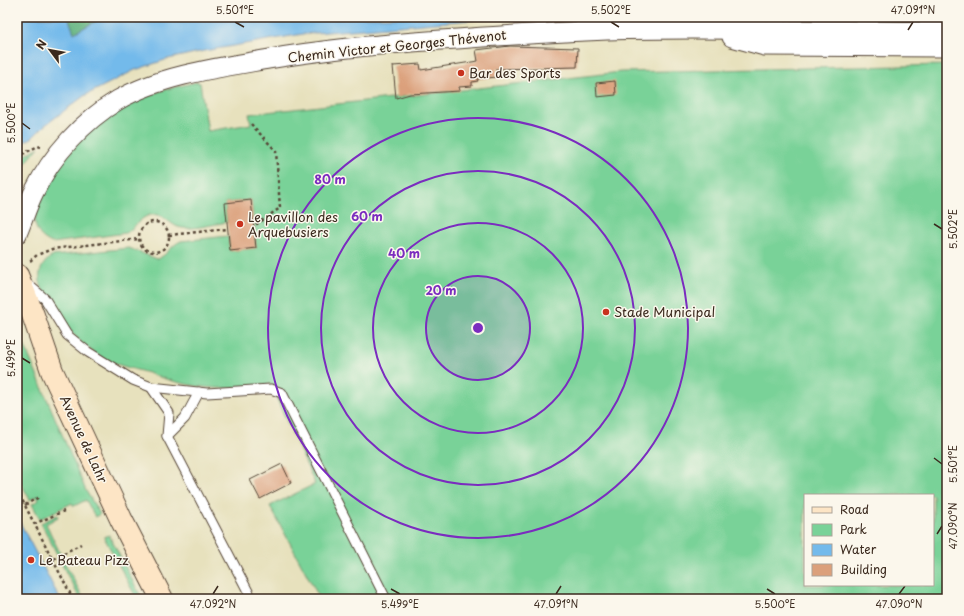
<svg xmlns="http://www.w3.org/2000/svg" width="964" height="616" font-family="'Playpen Sans',sans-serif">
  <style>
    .green { fill: #79d298; stroke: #5a7e5b; fill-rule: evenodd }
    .forest { fill: #62b480; stroke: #4e6f4f }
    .water { fill: #73baeb; stroke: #577284 }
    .building { fill: #dba07b }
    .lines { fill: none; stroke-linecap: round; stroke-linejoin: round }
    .lane-casing { stroke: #554536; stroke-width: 11 }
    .street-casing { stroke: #554536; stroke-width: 21 }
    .secondary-casing { stroke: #554536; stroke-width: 24 }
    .path { stroke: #554536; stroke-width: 2.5; stroke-dasharray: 3 3; stroke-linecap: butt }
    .lane { stroke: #fff; stroke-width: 9 }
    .street { stroke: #fff; stroke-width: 19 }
    .secondary { stroke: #fde5c5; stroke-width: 22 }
    .ticks { fill: none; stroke: #3b2a1e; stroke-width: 1.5 }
    .ring { fill: none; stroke: #7b2cbf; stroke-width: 2 }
    .poi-dot { fill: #c8321e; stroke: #fbf7ec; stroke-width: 1.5 }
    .labels { text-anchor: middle; stroke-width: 3; stroke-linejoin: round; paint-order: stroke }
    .street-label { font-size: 13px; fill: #3b2a1e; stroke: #fbf7ec }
    .poi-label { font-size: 13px; fill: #3b2a1e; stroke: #fbf7ec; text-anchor: start }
    .centre { fill: #7b2cbf; stroke: #fbf7ec; stroke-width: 2 }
    .ring-label { font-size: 12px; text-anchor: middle; font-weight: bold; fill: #7b2cbf; stroke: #fbf7ec; stroke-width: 3; stroke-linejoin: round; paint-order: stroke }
    .neatline { fill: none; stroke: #3b2a1e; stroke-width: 1.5 }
    .ticks-label { font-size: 10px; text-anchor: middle; fill: #3b2a1e }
  </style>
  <rect width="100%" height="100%" fill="#fbf7ec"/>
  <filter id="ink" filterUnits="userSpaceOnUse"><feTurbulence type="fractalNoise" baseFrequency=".025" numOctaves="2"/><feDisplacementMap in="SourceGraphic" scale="8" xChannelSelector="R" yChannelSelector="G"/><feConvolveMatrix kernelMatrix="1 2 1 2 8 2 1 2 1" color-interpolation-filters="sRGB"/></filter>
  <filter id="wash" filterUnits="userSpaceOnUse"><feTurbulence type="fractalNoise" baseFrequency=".012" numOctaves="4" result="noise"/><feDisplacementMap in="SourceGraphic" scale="16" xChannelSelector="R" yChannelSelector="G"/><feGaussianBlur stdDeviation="0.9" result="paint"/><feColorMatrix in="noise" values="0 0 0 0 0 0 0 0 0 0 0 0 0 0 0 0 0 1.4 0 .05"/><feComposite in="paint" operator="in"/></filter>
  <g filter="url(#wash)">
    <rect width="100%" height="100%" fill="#e7e1bd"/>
    <g class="green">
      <path d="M947,65V599H320L270,506L315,484L270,384C253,386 234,389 216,388C193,387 169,381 148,373C131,368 114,365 99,356C76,342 56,316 44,292C36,278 39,264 53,256L129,248L157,259C168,255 171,245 181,241L228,236L230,251L256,248L251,200L225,203L227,222C215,224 188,231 178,227C168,223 162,212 150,215C139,218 135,228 126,233L52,243C12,226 53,175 68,155C74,148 80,138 87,131C96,123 119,108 130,103C151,92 175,87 197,82L200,83L208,131L251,124L249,114L621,72ZM805,495H933V585H805Z"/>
      <polygon points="39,147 21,169 17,165 17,160"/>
      <polygon points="17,328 86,491 100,514 95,517 86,500 74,506 72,503 40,519 32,504 39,500 37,496 30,500 22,485 17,472"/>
      <polygon points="57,515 58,517 46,524 60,553 57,554 41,523"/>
      <polygon points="109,535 142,599 137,599 104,537"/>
      <polygon points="62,558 84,599 80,599 59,559"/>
    </g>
    <polygon class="forest" points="68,17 104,17 74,33"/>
    <g class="water">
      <polygon points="17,17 68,17 74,33 104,17 507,17 303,34 204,51 168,59 135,70 84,96 44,126 32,138 17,145"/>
      <polygon points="701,17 947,17 947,22 940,21"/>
      <polygon points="17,517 60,599 17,599"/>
    </g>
    <g id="blocks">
      <g class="building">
        <polygon points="510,46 578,48 577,67 496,69 497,77 477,79 478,81 472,82 472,86 459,87 460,91 410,94 396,98 393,66 420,64 421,70 478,61 476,50"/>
        <polygon points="615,81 616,95 597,97 596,83"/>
        <polygon points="251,200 256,248 230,251 225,203"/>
        <polygon points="282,464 291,483 260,499 250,480"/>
      </g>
    </g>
  </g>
  <g filter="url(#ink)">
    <use href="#blocks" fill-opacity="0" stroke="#554536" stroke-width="1"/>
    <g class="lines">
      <g class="lane-casing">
        <g id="lane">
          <polyline points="25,282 45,299 67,335 88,352 133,380 151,387 207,393 271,389 282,393 386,599"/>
          <polyline points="151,387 169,413 167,436 252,599"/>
          <polyline points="167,436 185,418 199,392"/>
        </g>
      </g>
      <g class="street-casing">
        <g id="street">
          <polyline points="732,37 765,46 947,47"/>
          <path d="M17,234C23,220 27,206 34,192C52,155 83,121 118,100C161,75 222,67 269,59C326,49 383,44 441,40C496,36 552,32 607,30C720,27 834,31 947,32"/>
        </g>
      </g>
      <g class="secondary-casing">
        <polyline id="secondary" points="17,275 33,315 52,371 121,519 162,599"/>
      </g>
      <g class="path">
        <polyline points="251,124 276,151 280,208 254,226"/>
        <polyline points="17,157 38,146 41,147"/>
        <polyline points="17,168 21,173"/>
        <polyline points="17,178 25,169"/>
        <circle cx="154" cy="237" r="15"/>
        <polyline points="169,235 227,229"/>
        <polyline points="30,261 37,255 52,249 139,239"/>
        <polyline points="17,490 73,599"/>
        <polyline points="25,505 39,497"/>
        <polyline points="34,524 64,511"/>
        <polyline points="53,559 81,544"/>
      </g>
      <use href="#lane" class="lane"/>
      <use href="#street" class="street"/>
      <use href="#secondary" class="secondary"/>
    </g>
  </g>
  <path class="ticks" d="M235,22L244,27M611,22L619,27M908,30L913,22M22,123L30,129M934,224L942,229M22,358L30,363M934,458L942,464M937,534L942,526M391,589L400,594M767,589L775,594M213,594L218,586M556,594L561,586M899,594L905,586"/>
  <circle cx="478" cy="328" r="52" fill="#7b2cbf" fill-opacity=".12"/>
  <g class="ring">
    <circle cx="478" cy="328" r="52"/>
    <circle cx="478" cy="328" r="105"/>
    <circle cx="478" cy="328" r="157"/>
    <circle cx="478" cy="328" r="210"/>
  </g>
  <g class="poi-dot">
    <circle cx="461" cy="73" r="4"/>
    <circle cx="240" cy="224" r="4"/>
    <circle cx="606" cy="312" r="4"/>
    <circle cx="31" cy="560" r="4"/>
  </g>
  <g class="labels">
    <g class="street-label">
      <text transform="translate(397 46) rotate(-6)" y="5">Chemin Victor et Georges Thévenot</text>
      <text transform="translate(84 439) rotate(65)" y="5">Avenue de Lahr</text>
    </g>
    <g class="poi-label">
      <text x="469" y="78">Bar des Sports</text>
      <text x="248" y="222">Le pavillon des<tspan x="248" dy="15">Arquebusiers</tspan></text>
      <text x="614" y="317">Stade Municipal</text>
      <text x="39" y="565">Le Bateau Pizz</text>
    </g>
  </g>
  <circle cx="478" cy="328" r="6" class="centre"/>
  <g class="ring-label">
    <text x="330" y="184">80 m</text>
    <text x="367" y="221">60 m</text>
    <text x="404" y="258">40 m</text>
    <text x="441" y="295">20 m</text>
  </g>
  <rect width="964" height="616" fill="none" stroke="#fbf7ec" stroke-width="44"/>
  <rect x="804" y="494" width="130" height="92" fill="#fbf7ec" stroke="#aea59a"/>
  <rect x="812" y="507" width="20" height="6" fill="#fde5c5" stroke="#aea59a"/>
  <text x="840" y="514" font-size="12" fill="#3b2a1e">Road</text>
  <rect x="812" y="524" width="20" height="12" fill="#79d298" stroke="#aea59a"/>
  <text x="840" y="534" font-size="12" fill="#3b2a1e">Park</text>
  <rect x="812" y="544" width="20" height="12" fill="#73baeb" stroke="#aea59a"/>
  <text x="840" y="554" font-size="12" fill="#3b2a1e">Water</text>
  <rect x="812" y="564" width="20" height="12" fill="#dba07b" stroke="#aea59a"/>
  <text x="840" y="574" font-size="12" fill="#3b2a1e">Building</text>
  <g transform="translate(50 50) rotate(302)" stroke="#fbf7ec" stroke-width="3" paint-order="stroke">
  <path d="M0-3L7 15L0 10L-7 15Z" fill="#3b2a1e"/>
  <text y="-6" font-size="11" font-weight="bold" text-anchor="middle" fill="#3b2a1e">N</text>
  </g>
  <rect x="22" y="22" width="920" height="572" class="neatline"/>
  <g class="ticks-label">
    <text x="235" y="14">5.501°E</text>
    <text x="611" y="14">5.502°E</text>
    <text x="913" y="14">47.091°N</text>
    <text transform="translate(11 123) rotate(-90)" y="4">5.500°E</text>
    <text transform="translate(953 229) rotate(-90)" y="4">5.502°E</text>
    <text transform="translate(11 358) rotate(-90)" y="4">5.499°E</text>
    <text transform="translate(953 464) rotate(-90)" y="4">5.501°E</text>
    <text transform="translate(953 526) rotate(-90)" y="4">47.090°N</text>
    <text x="213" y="608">47.092°N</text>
    <text x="400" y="608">5.499°E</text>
    <text x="556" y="608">47.091°N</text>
    <text x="775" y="608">5.500°E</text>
    <text x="899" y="608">47.090°N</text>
  </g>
</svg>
